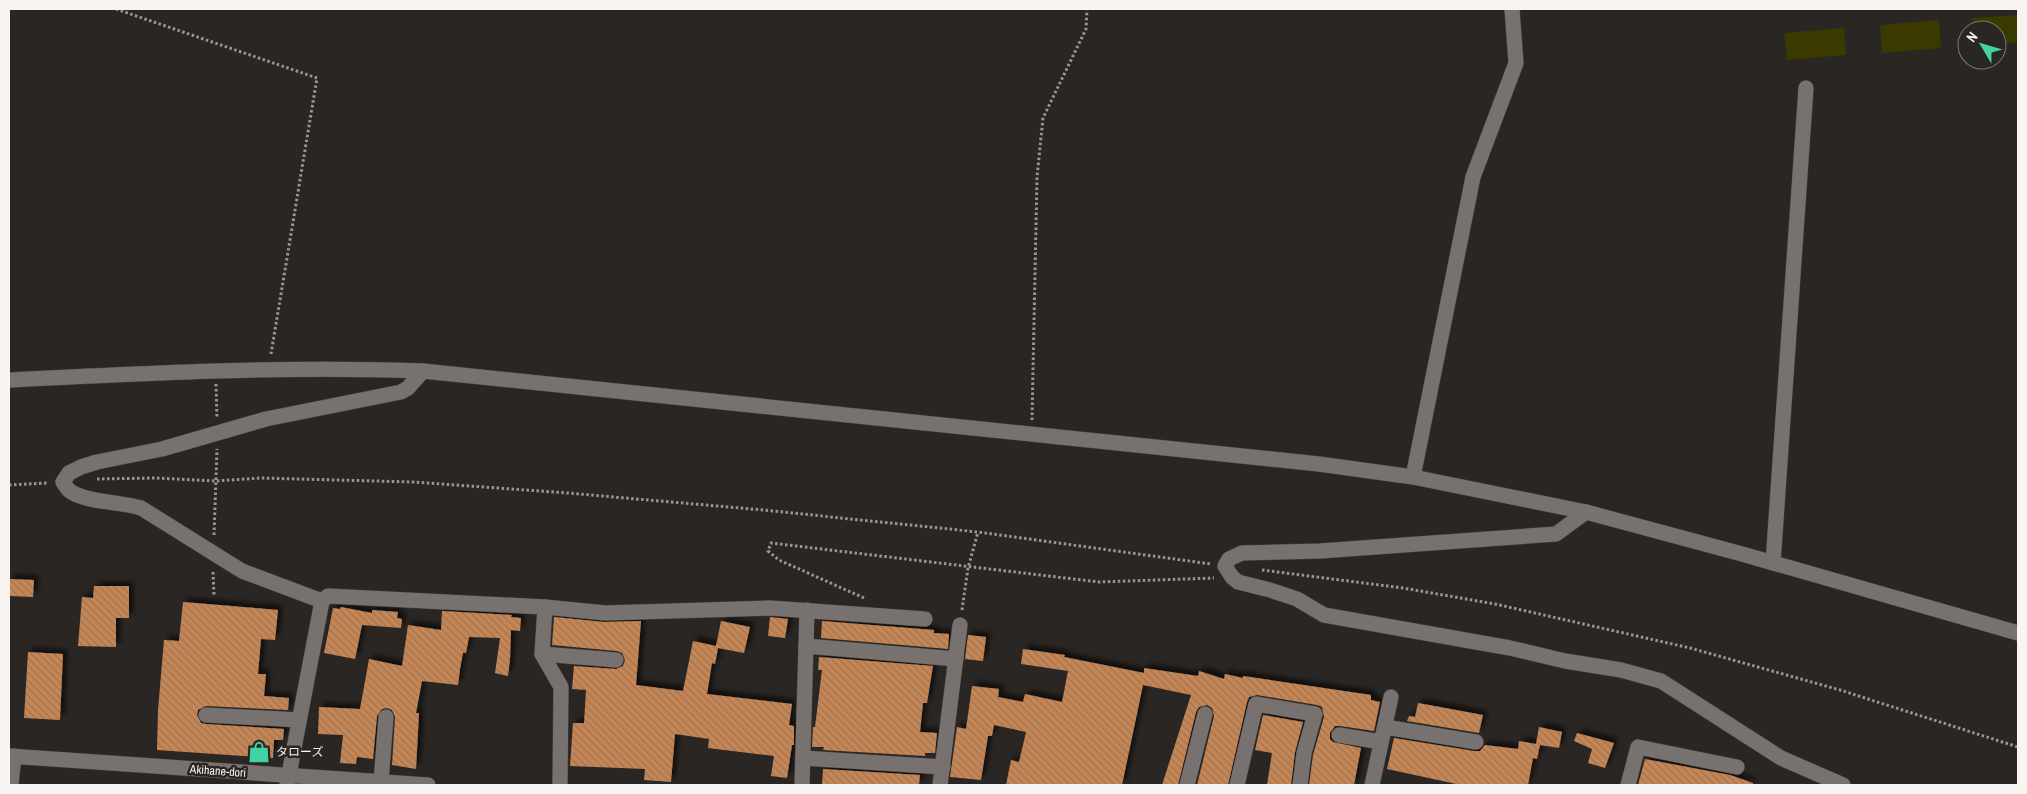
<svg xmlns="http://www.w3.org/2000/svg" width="2027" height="794" font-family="'Archivo Narrow','Noto Sans JP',sans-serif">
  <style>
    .garden { fill: #3a3a00 }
    .building { fill: url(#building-back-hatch); filter: url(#shadow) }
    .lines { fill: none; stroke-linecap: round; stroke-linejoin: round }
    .minor-casing { stroke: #44413f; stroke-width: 16 }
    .path { stroke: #9a9694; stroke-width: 3; stroke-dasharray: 2.5 2.5; stroke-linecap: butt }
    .minor { stroke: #77726f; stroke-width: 15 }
    .labels { text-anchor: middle; stroke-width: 5; stroke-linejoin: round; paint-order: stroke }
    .poi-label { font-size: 12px; fill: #f7f4f2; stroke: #2a2623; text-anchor: start }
    .street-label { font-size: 12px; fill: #f7f4f2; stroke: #2a2623 }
  </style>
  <defs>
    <pattern id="building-back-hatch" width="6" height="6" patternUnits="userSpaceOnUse" patternTransform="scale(1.25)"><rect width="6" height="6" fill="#c58656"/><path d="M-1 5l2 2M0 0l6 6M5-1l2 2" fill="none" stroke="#a07452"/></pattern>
    <filter id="shadow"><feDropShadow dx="4.5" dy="-4.5" stdDeviation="2.5" flood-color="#0009"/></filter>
  </defs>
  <rect width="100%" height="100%" fill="#2a2623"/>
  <g class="garden">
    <polygon points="2018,15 2018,42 1997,44 1997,30 1972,30 1972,18"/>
    <polygon points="1939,20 1941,48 1882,53 1880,25"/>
    <polygon points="1844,28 1846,55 1787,60 1784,33"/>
  </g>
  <g class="building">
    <polygon points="9,579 34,580 33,597 9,596"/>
    <polygon points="94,586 129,586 129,618 116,618 116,647 78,646 82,597 93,598"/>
    <polygon points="183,602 278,610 275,640 261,639 258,674 266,674 264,696 289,698 288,710 206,706 198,710 197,715 201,723 206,724 284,729 283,740 274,740 273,758 157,750 158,710 164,640 179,641"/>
    <polygon points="341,607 372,613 372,610 398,612 397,618 402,619 401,628 362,625 355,659 324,653 333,608 340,609"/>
    <polygon points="442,611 512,615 511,617 521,618 520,631 511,630 510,659 508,676 495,673 500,638 469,637 466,653 463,653 460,669 458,685 422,681 416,713 419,713 416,769 392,765 395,717 392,710 387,708 382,709 377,716 373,759 357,757 356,764 340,763 343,735 318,734 319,707 360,709 369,659 402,666 408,625 441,630"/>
    <polygon points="554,617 604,622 641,621 636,685 683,691 693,641 716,646 721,621 750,627 744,653 718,648 715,664 712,663 707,694 792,704 789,725 794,726 794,745 792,745 787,778 771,776 774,756 708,748 709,739 675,734 671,782 644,780 645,769 570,766 573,723 584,723 586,690 572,689 574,666 616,669 623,666 625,660 622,653 617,651 552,645"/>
    <polygon points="770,617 788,619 785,638 768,636"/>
    <polygon points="822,621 934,630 934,633 949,634 948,649 821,638"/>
    <polygon points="968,635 986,637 983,661 965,659"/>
    <polygon points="1023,649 1065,655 1064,657 1144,673 1144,668 1198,676 1199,671 1224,679 1225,674 1243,678 1243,676 1371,695 1371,700 1380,702 1374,731 1340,726 1335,726 1330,733 1330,739 1333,742 1361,748 1354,785 1309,785 1313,755 1324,717 1322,707 1317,705 1257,695 1249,697 1247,702 1228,785 1197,785 1214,716 1212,708 1207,705 1199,707 1196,712 1178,785 1162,785 1191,695 1143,685 1122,785 1006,785 1011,760 1019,762 1026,732 994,725 992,736 988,736 981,780 950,777 957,727 966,729 972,686 999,689 998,697 1023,702 1025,694 1062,702 1068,671 1021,664"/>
    <polygon points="28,652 63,654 60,720 24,718"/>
    <polygon points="819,657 933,666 927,703 923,703 920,732 937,733 935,753 925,753 925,756 823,750 824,747 812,747 813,727 815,727 822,670 818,670"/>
    <polygon points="1418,703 1483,715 1479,733 1407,721 1409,716 1415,717"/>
    <polygon points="1263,715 1303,722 1295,752 1291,785 1267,785 1272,753 1255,750"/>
    <polygon points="1539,727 1562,732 1559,748 1540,745 1537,759 1533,758 1528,785 1461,785 1387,769 1394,738 1474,751 1480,751 1485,745 1518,749 1519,741 1536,744"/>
    <polygon points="1577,733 1614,743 1605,768 1588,763 1592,749 1574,741"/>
    <polygon points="1645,759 1730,775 1753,783 1753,785 1638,785"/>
    <polygon points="823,769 920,775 919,785 822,785"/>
  </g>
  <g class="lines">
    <g class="minor-casing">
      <g id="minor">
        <path d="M423,371L408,388L401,392L266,419L162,449L97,462L81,467L69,473L63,482C65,485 67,489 70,491C84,502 122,502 141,508L242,571L322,601L328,596L545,607L605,613L770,608L925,619"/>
        <path d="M9,380C147,373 284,366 423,371L1319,464L1413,477L1586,512L1742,554L2018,633"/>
        <polyline points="1413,477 1473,177 1516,63 1512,9"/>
        <polyline points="1586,512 1556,534 1320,551 1242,553 1229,559 1225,566 1232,577 1238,582 1270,590 1297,599 1324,615 1510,648 1565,661 1621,670 1661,681 1781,758 1843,785"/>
        <polyline points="1773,563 1806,88"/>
        <polyline points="545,607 542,654 561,687 560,785"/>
        <polyline points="806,646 956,659"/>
        <polyline points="542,654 616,660"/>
        <polyline points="206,715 299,720"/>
        <polyline points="1385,727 1476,742"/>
        <polyline points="1339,735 1381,742"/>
        <polyline points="9,756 428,785"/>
        <polyline points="803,758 943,767"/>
        <polyline points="381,782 386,717"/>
        <polyline points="11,785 14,756"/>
        <polyline points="287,785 322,601"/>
        <polyline points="802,785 807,610"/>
        <polyline points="940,785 960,625"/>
        <polyline points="1187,785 1205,714"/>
        <polyline points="1237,785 1256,704 1315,714 1304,753 1300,785"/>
        <polyline points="1372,785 1391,697"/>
        <polyline points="1628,785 1638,747 1737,767"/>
      </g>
    </g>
    <g class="path">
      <polyline points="116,9 317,78 271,354"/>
      <polyline points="216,384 217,418"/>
      <polyline points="1032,420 1037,177 1043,118 1086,29 1087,9"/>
      <polyline points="97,479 156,478 216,481 260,478 413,482 568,493 763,510 978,532 1211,564"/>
      <polyline points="9,485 48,483"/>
      <polyline points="214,535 217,449"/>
      <polyline points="1262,570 1403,588 1495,604 1690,648 1840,690 2018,747"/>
      <polyline points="213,572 214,596"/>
      <polyline points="864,598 779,560 768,551 771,543 1099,582 1214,578"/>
      <polyline points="962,610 968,568 978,532"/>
    </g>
    <use href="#minor" class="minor"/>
  </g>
  <defs>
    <g id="shop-bare" transform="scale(1.725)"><path d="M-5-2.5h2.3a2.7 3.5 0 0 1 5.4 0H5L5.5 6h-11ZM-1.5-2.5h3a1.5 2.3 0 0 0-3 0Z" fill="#3fd4a2" stroke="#2a2623" stroke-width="2.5" paint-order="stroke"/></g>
  </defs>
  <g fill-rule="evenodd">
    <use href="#shop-bare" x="259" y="752"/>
  </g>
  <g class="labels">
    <g class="poi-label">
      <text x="276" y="756">タローズ</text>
    </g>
    <g class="street-label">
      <text transform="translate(218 771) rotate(4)" y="4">Akihane-dori</text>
    </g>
  </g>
  <rect width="2027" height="794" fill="none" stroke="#f7f4f2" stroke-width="20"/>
  <g transform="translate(1982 45) rotate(308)"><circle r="24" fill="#2a2623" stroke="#7c7876"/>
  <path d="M0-4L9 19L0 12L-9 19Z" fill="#3fd4a2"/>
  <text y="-8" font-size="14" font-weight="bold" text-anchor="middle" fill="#f7f4f2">N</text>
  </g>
</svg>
